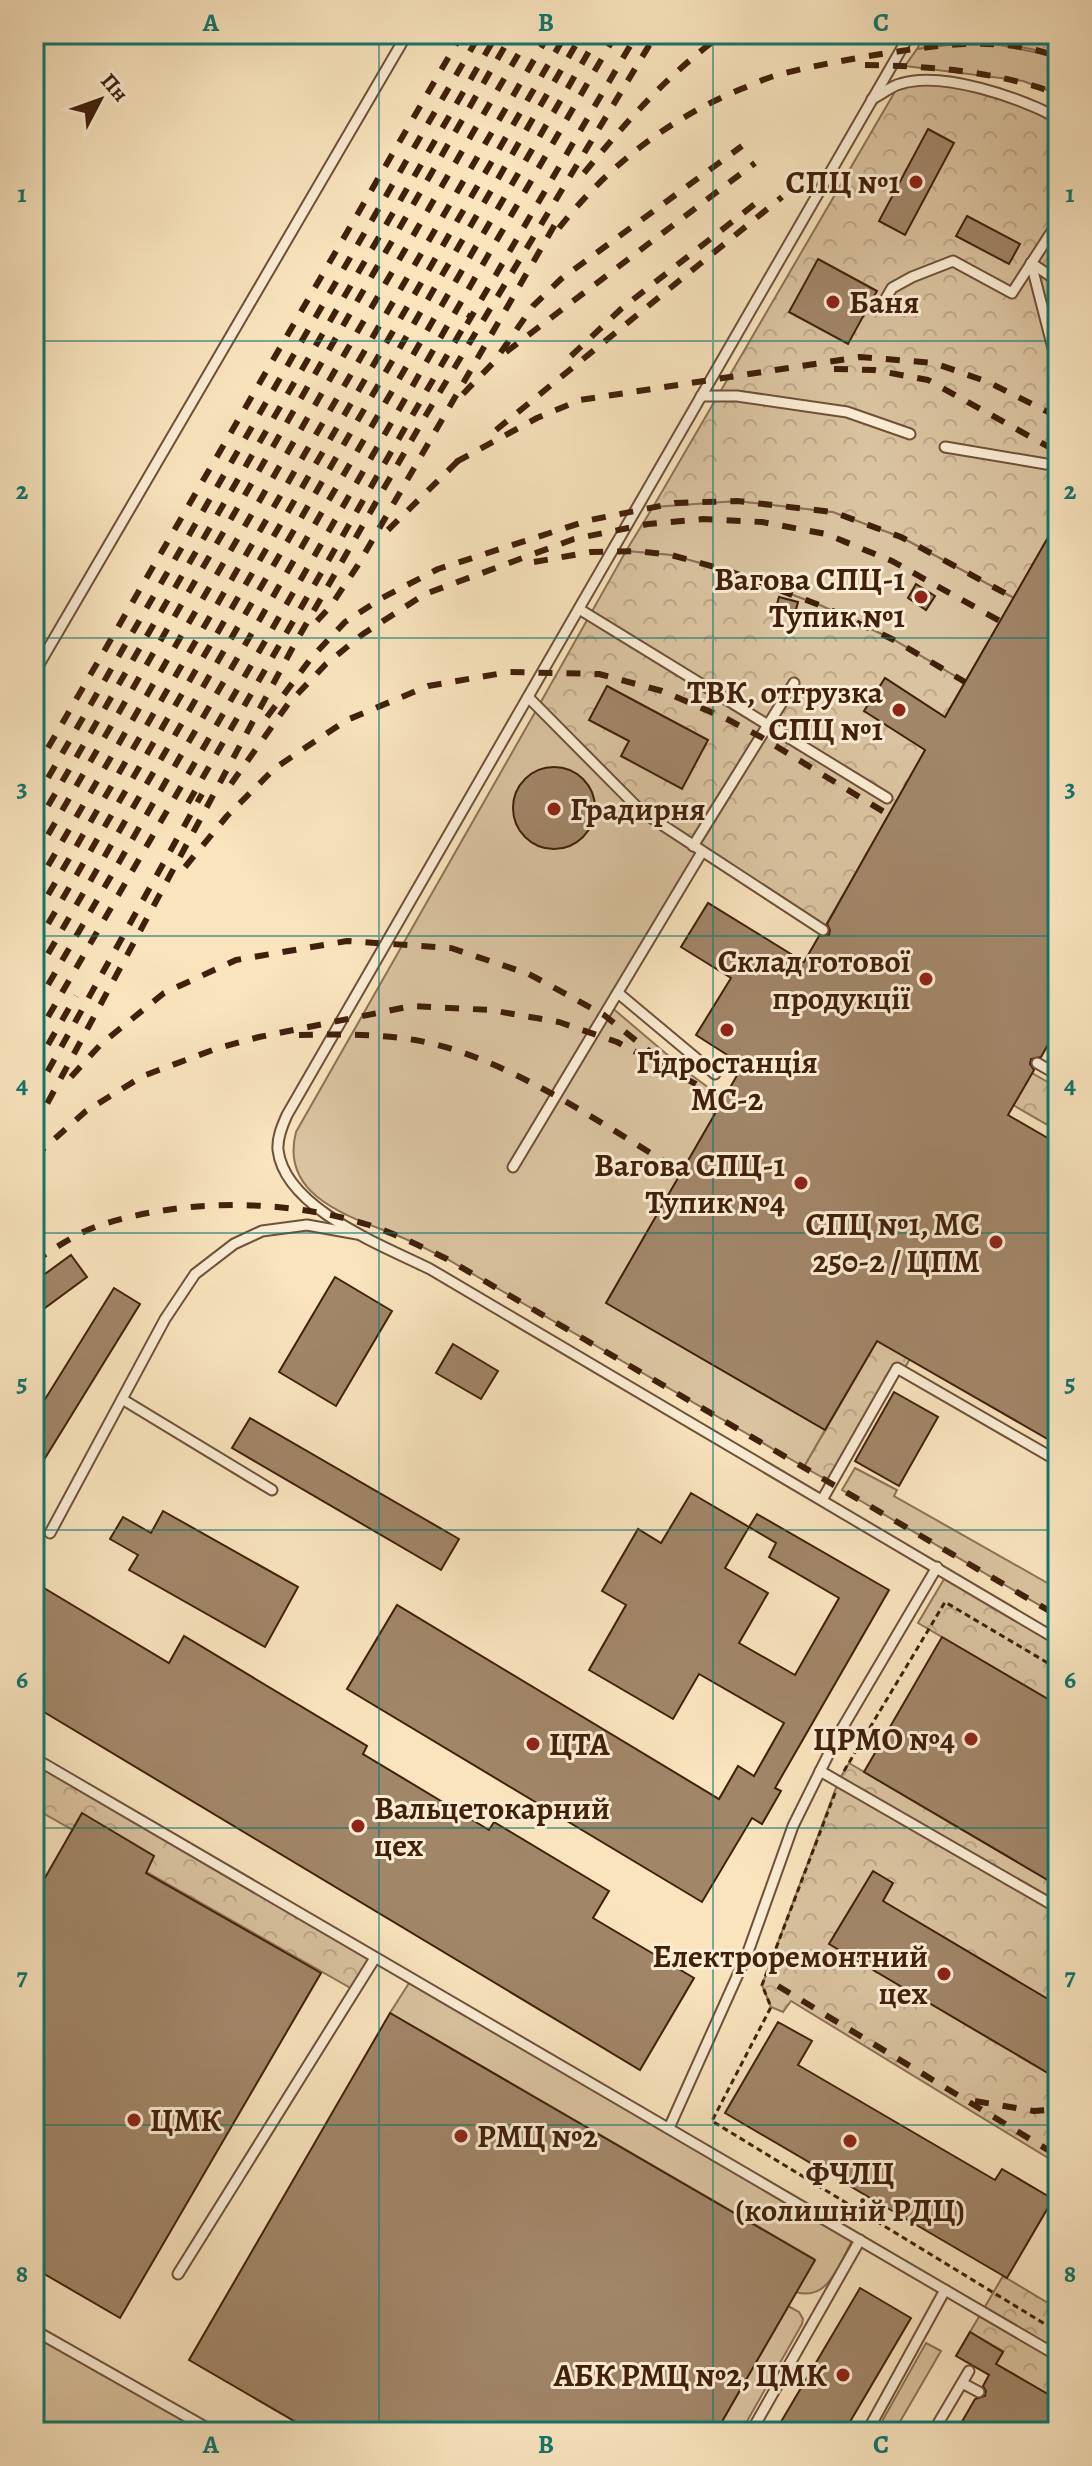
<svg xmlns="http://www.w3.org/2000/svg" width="1092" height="2466" font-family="Alegreya,serif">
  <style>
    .green { fill: #dac3a0; stroke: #8e7256; stroke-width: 2 }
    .forest { fill: url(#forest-crowns); stroke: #8e7256; stroke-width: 2 }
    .building { fill: #a18668; stroke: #41200b; stroke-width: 2; fill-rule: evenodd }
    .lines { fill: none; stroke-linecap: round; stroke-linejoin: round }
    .service-casing { stroke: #6f5138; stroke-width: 13 }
    .path { stroke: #41200b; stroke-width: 3; stroke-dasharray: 6 4; stroke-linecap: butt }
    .service { stroke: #fbedd5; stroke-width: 9 }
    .rail { stroke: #41200b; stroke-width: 6; stroke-dasharray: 14 14; stroke-linecap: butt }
    .grid { fill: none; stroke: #0f766e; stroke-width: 2; stroke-opacity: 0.55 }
    .poi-dot { fill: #8f2418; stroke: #fbedd5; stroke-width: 3 }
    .labels { text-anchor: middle; stroke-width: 6; stroke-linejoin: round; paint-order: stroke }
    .poi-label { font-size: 32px; font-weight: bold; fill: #41200b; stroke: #fbedd5; text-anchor: end }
    .neatline { fill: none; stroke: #0f766e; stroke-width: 3 }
    .grid-label { font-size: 26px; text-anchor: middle; font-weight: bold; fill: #0f766e }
  </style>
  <defs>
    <pattern id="forest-crowns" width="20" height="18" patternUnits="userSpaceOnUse" patternTransform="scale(2)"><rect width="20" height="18" fill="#dac3a0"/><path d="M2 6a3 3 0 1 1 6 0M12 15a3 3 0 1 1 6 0" fill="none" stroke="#bca788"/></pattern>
  </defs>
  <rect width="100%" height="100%" fill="#f9e4be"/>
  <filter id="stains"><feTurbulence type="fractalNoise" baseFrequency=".0025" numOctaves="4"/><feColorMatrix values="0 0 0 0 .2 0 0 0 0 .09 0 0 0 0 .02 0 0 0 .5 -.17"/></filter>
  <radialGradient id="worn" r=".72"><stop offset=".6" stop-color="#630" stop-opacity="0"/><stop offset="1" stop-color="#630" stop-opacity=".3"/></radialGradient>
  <g class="green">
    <polygon points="995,44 1058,57 1058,94 1023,81 905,66 917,49 941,45"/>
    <polygon points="737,501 833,512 901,537 1014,598 965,682 894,640 822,606 729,571 671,555 626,551 653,507 675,503"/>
    <path d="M538,707L702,852L610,1006L690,1074L724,1099L607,1303L825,1430L804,1467L447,1259C430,1251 414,1242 396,1235C351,1217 279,1197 296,1132Z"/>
    <polygon points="855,1468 897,1490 894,1496 1051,1585 1058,1575 1058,1616 842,1490"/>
    <path d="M409,1983L852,2241C839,2264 828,2302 796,2292L814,2259L390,2013Z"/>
    <polygon points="788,2306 799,2312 803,2319 802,2324 741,2432 716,2432"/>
    <polygon points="34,2330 214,2432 34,2432"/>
    <polygon points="926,2343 941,2351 894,2432 876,2432"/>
  </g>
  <g class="forest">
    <path d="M926,34H1058V57C1014,40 962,42 917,49Z"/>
    <polygon points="946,80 1058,118 1058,432 1049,448 1058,478 1058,520 1014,598 901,537 833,512 737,501 653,507 900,83"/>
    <polygon points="626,551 671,555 729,571 822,606 894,640 965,682 823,930 641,811 538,707"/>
    <polygon points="1032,1073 1058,1088 1058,1131 1013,1105"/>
    <polygon points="877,1341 910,1359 903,1371 898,1368 832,1483 804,1467"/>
    <polygon points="947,1574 1058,1639 1058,1705 918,1623"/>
    <polygon points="34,1758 375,1958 354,1990 34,1808"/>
    <polygon points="849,1763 1058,1886 1058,2164 791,2001 783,2012 771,2007 762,1985 839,1780"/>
    <polygon points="1003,2276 1058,2309 1058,2400 996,2364 1003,2351 970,2332"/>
  </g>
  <g class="building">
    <polygon points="928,129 954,143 905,235 879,221"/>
    <polygon points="967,216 1020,244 1009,264 956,236"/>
    <polygon points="818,259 877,291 848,344 789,312"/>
    <polygon points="1058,520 1058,1027 1041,1057 1031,1059 1030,1064 1034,1070 1008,1115 1058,1144 1058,1445 877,1341 825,1430 606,1303 743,1065 696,1035 731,978 681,947 708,903 804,962 819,936 829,935 830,930 827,924 925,750 864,711 885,678 945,717"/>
    <polygon points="916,584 935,596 926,610 908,598"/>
    <polygon points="779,597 798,602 794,617 775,611"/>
    <polygon points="607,686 708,740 682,789 621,756 629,741 589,720"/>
    <circle cx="554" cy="808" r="41"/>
    <polygon points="71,1255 87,1277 34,1316 34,1282"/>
    <polygon points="335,1277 392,1311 336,1406 279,1372"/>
    <polygon points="114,1288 140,1304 34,1476 34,1417"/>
    <polygon points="453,1344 498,1371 481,1399 436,1373"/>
    <polygon points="894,1392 938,1417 899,1486 855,1461"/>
    <polygon points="250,1418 459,1539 441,1570 232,1448"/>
    <path d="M691,1493L749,1527L757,1514L889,1590L775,1788L781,1791L762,1824L752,1818L702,1902L347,1689L397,1605L719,1799L738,1766L754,1776L784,1723L699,1674L673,1719L589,1670L626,1605L602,1591L638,1529L661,1543ZM749,1527L776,1543L769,1557L839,1598L795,1675L739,1643L768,1593L725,1568Z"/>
    <polygon points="163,1511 298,1587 265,1647 129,1570 138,1555 110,1539 123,1517 151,1533"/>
    <polygon points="34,1582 169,1663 184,1636 367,1746 363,1754 489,1830 494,1822 609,1891 593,1918 694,1978 640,2070 34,1706"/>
    <polygon points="942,1637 1058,1705 1058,1886 864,1772"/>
    <polygon points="82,1813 154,1856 146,1873 321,1973 120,2318 34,2268 34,1897"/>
    <polygon points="873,1871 893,1883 883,1901 1058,2005 1058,2079 829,1944"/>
    <polygon points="390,2013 815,2260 716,2432 313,2432 189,2360"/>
    <polygon points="778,2022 812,2041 798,2065 995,2180 1002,2169 1053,2199 1007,2278 725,2113"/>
    <polygon points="860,2288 911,2318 844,2432 775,2432"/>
    <polygon points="970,2332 1003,2352 996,2364 1058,2400 1058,2432 956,2432 975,2399 985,2396 986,2391 983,2386 989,2375 956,2356"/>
  </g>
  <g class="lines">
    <g class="service-casing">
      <g id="service">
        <path d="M910,34L287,1115C282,1126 277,1138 278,1150C285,1209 384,1246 430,1269L1058,1640"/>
        <path d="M872,99C881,95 891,86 900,84C942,70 1020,98 1058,118"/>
        <polyline points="1031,263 1058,368"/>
        <polyline points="1031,263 1058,281"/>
        <polyline points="882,305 892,288 912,277 953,261 1012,293 1058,222"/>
        <polyline points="701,396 737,396 847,412 910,434"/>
        <polyline points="945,447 1058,466"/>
        <polyline points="579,609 887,798"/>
        <polyline points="34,673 407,34"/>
        <polyline points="528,697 641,811 823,930"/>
        <polyline points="693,846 794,683"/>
        <polyline points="618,993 715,1074"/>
        <polyline points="1037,1063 1058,1075"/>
        <polyline points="513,1167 702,852"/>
        <polyline points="122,1399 272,1490"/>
        <polyline points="822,1500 897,1368 1058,1461"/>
        <polyline points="50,1533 165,1319 195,1274 234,1244 262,1231 307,1225 357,1234"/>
        <polyline points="34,1758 1058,2356"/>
        <polyline points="820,1771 1058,1908"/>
        <polyline points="669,2128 748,1952 793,1826 837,1737 937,1567"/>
        <polyline points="178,2274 375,1958"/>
        <polyline points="34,2330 214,2432"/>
        <polyline points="962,2383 979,2392"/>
        <polyline points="751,2432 860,2240"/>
        <polyline points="867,2432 945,2290"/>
        <polyline points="933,2432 969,2371"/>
      </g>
    </g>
    <g class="path">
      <polyline points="844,1771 945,1602 1058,1669"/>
      <polyline points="835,1793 762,1985 771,2007 712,2121 1058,2332"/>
    </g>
    <use href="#service" class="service"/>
    <g class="rail">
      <path d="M865,65C930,66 996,71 1058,94"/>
      <path d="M584,173C628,120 667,75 723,34"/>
      <path d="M559,228C608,166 668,119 741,89C754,84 768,77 781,74C821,64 861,57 901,51C952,43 1009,38 1058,57"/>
      <polyline points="467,324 637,34"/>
      <polyline points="506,352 755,163"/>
      <polyline points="571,356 621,309 765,196"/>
      <polyline points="834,369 874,370 928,380 1058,452"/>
      <polyline points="463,394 494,362 533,306 561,279 742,146"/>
      <polyline points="496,430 782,197"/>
      <polyline points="456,462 537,418 580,400 860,357 934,363 988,382 1058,417"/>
      <polyline points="388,530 462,457"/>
      <polyline points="534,562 591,552 637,551 671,555 729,571 822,606 894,640 965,682"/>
      <polyline points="317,621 330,607 358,565 561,214"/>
      <polyline points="267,717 312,657 345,622 382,598 438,569 590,520 675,503 737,501 833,512 901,537 1014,598"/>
      <polyline points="34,772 462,34"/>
      <polyline points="231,784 288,704 326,664 363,634 425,594 574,539 648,524 703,519 762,522 826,534 892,561 1000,621"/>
      <polyline points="34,802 480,34"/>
      <polyline points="188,803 471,314"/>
      <polyline points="34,830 497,34"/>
      <polyline points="34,859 512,34"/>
      <polyline points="185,867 227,816 275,768 347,720 428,686 509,672 599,674 662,691 725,718 761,737 889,815"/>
      <polyline points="34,890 530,34"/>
      <polyline points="34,919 549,34"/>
      <polyline points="34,948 566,34"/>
      <polyline points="34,978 582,34"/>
      <polyline points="34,1009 599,34"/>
      <path d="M299,1035C337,1034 378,1034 415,1040C507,1056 602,1125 682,1172"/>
      <polyline points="34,1041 616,34"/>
      <polyline points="34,1069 76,996"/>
      <polyline points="71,1077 101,1044 164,993 236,960 347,941 451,948 529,974 604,1015 653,1054"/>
      <polyline points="34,1096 202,794"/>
      <polyline points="34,1128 293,647 426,415 656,34"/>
      <polyline points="34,1157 86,1111 143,1076 218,1048 259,1037 412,1006 490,1010 559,1022 617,1042 724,1099"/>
      <path d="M34,1261C56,1248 79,1231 104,1224C188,1198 285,1199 369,1225C396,1234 422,1247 447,1259L1058,1616"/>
      <polyline points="778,1986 1058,2156"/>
      <polyline points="975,2101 1034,2111 1058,2109"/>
    </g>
  </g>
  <path class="grid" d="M379,34V2432M713,34V2432M34,341H1058M34,638H1058M34,936H1058M34,1233H1058M34,1530H1058M34,1828H1058M34,2125H1058"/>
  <g class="poi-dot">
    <circle cx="916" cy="182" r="8"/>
    <circle cx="833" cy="302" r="8"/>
    <circle cx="921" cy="597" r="8"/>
    <circle cx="899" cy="710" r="8"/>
    <circle cx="554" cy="809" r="8"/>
    <circle cx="926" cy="979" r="8"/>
    <circle cx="727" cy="1030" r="8"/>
    <circle cx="801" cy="1183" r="8"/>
    <circle cx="996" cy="1242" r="8"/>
    <circle cx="971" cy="1739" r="8"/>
    <circle cx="533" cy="1744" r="8"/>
    <circle cx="358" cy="1826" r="8"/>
    <circle cx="944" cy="1974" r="8"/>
    <circle cx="134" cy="2120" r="8"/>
    <circle cx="461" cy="2136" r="8"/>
    <circle cx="850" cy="2141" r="8"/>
    <circle cx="843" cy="2375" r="8"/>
  </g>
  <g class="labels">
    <g class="poi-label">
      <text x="900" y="193">СПЦ №1</text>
      <text x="849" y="313" text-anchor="start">Баня</text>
      <text x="905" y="590">Вагова СПЦ-1<tspan x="905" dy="37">Тупик №1</tspan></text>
      <text x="883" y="703">ТВК, отгрузка<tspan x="883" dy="37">СПЦ №1</tspan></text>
      <text x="570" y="820" text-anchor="start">Градирня</text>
      <text x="910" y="972">Склад готової<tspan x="910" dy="37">продукції</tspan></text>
      <text x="727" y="1073" text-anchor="middle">Гідростанція<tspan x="727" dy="37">МС-2</tspan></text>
      <text x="785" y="1176">Вагова СПЦ-1<tspan x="785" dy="37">Тупик №4</tspan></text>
      <text x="980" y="1235">СПЦ №1, МС<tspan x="980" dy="37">250-2 / ЦПМ</tspan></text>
      <text x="955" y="1750">ЦРМО №4</text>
      <text x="549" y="1755" text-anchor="start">ЦТА</text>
      <text x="374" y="1819" text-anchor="start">Вальцетокарний<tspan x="374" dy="37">цех</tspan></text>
      <text x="928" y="1967">Електроремонтний<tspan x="928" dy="37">цех</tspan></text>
      <text x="150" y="2131" text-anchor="start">ЦМК</text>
      <text x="477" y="2147" text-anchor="start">РМЦ №2</text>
      <text x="850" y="2184" text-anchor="middle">ФЧЛЦ<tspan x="850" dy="37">(колишній РДЦ)</tspan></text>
      <text x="827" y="2386">АБК РМЦ №2, ЦМК</text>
    </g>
  </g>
  <rect width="1092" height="2466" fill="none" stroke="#f9e4be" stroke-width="88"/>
  <g transform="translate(100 100) rotate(49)" stroke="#fbedd5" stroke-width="6" paint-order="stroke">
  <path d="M0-6L14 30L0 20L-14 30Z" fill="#41200b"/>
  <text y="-12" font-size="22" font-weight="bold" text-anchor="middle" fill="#41200b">Пн</text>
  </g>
  <rect x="44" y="44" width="1004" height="2378" class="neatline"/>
  <g class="grid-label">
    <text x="211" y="31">A</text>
    <text x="546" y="31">B</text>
    <text x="881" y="31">C</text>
    <text x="22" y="202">1</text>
    <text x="1070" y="202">1</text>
    <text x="22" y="499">2</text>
    <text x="1070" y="499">2</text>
    <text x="22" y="796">3</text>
    <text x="1070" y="796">3</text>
    <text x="22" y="1093">4</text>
    <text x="1070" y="1093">4</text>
    <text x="22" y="1391">5</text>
    <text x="1070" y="1391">5</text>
    <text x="22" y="1688">6</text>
    <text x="1070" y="1688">6</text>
    <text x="22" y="1985">7</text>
    <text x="1070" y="1985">7</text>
    <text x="22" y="2282">8</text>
    <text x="1070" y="2282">8</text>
    <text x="211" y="2453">A</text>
    <text x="546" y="2453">B</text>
    <text x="881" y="2453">C</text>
  </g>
  <rect width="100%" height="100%" filter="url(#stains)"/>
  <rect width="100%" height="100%" fill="url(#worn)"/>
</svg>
